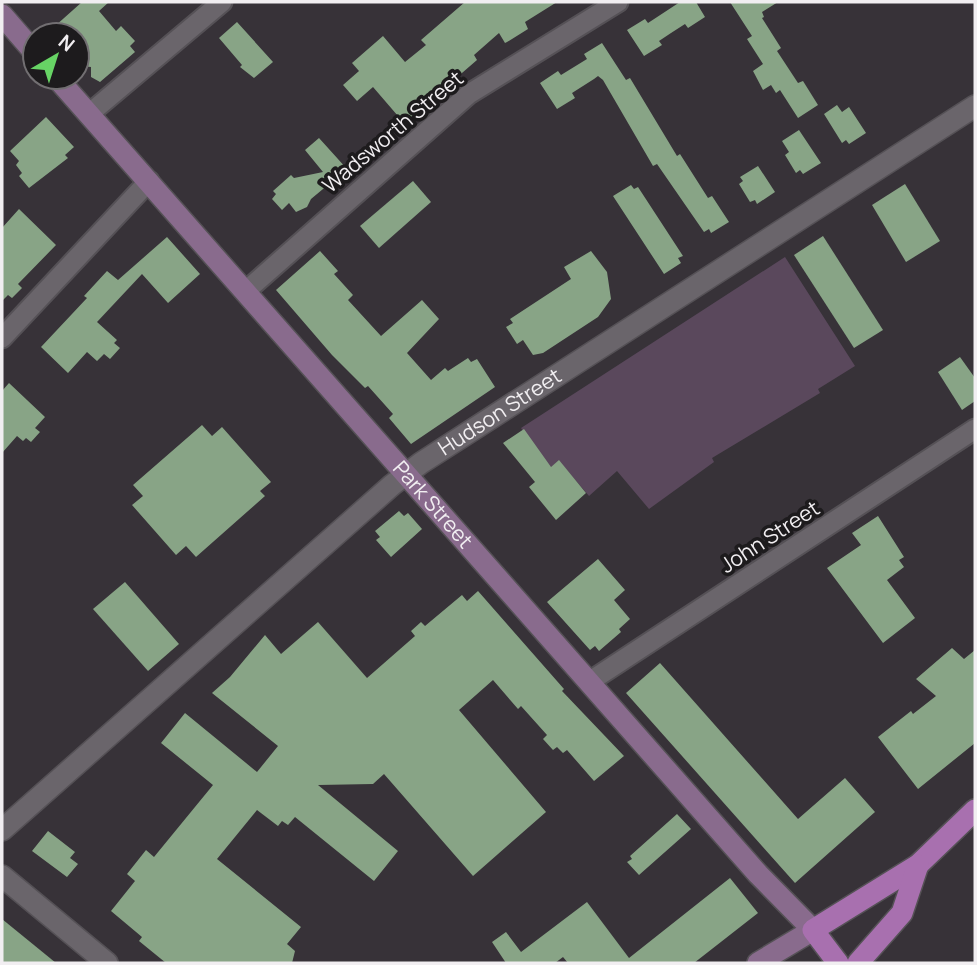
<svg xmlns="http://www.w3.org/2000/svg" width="977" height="965" font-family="Manrope,sans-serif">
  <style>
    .green { fill: #5a485c }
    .building { fill: #88a486 }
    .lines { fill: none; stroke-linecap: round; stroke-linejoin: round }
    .minor-casing { stroke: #555156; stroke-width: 23 }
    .tertiary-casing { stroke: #555156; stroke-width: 24 }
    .secondary-casing { stroke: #555156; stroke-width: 24 }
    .primary-casing { stroke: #555156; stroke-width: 24 }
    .minor { stroke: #6a656b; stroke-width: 19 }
    .tertiary { stroke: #6a656b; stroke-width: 21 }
    .secondary { stroke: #896b8d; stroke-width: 21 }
    .primary { stroke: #a870af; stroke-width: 21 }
    .labels { text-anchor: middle; stroke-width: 7; stroke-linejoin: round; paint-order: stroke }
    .street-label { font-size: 21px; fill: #f1eef1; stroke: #1d1b1d }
  </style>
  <rect width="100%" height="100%" fill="#373238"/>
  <polygon class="green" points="785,257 855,366 818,389 820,393 712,458 714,462 649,509 617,471 589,496 559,461 549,469 521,428"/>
  <g class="building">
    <polygon points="82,2 109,2 99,11 116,31 121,26 135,41 130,46 135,52 100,82 91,77 91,67 81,66 77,62 77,35 45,35"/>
    <polygon points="465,2 557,2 525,22 528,29 507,42 505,43 499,33 474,55 477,60 404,123 373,87 357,101 343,85 359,71 352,63 383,36 405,62 426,45 421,40"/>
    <polygon points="680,2 696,2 705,17 688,28 685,24 671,33 659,41 662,45 644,56 627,30 645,19 648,23"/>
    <polygon points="730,2 778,2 762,12 764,17 762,18 781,48 777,51 798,83 803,81 818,105 798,118 780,90 776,93 771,85 763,90 753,71 763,64 747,39 752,36"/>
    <polygon points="237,22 273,62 254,78 240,67 242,65 219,38"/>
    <polygon points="602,43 626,80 630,78 677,156 680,154 708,198 712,196 729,222 711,233 709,229 704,232 657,164 653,166 603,80 598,76 594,79 572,93 575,98 557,109 540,83 558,71 561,75 587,59 584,54"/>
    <polygon points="837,105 842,112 849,107 866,133 849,144 846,140 842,143 824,114"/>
    <polygon points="46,117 74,147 65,155 68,158 29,188 19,176 22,173 16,165 19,161 10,151"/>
    <polygon points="799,130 821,163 803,174 800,170 796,173 785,155 789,152 782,141"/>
    <polygon points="319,138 347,169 311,199 307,207 296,212 289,203 282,210 272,199 276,194 273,191 291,175 294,178 323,172 305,150"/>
    <polygon points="758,166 775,192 757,204 755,200 750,202 739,184 743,181 740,177"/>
    <polygon points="413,181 431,202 379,248 360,226"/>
    <polygon points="905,184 940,241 906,262 872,205"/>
    <polygon points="631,185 634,189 638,187 683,256 678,258 681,263 664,274 613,196"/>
    <polygon points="19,209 56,245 18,284 22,288 12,298 8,295 2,301 2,228"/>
    <polygon points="823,236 883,330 854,348 794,255"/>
    <polygon points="167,237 200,274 168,303 142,274 97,322 117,340 114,343 120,348 110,359 104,354 97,361 87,352 68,373 41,347 87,298 84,296 107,271 118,280"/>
    <polygon points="320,251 338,271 334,274 353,295 348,300 381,336 422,300 439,319 407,353 431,380 445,368 448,371 468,358 471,362 477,359 495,387 411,444 389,418 393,414 368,386 365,388 332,355 276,290"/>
    <polygon points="591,251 607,272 611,299 598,317 543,353 533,355 523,340 517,344 506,327 513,323 510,319 571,279 564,267"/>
    <polygon points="960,357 975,378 975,401 962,410 938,372"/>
    <polygon points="9,383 45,417 35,428 40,432 31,442 26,438 23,441 17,436 2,453 2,391"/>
    <polygon points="202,425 212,436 222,427 271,482 260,491 265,496 196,557 186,546 176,555 132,505 143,496 133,485"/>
    <polygon points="524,429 551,467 559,460 586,493 556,520 529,487 535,482 503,443"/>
    <polygon points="399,511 404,516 408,513 422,529 391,557 376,540 380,537 375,531"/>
    <polygon points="878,516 904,557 899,560 904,567 887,580 915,618 883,643 827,568 861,545 852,533"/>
    <polygon points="598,559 625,590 614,600 630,619 619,629 621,632 599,651 595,646 590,650 547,602"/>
    <polygon points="125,582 179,644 148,671 93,609"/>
    <polygon points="478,591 564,689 562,691 624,756 594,781 567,750 563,753 557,747 553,750 543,739 547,735 521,706 518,709 493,680 459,710 546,812 473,876 384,774 373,784 318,785 398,851 374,881 295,817 288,825 282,821 278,826 257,810 217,859 301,927 287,944 295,951 292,963 166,963 139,941 142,937 111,911 135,881 127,874 146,850 154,857 213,785 161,743 185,713 257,772 278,746 212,693 230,677 265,635 281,654 318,622 367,678 415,636 411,631 421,622 425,626 462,595 467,601"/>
    <polygon points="952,648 964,659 975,650 975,743 918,789 878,737 911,711 913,714 936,696 916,679"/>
    <polygon points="660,663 798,819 845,778 875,812 795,883 626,693"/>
    <polygon points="677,814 691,829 639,875 627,862 632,859 630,856"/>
    <polygon points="48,831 75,852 70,858 78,864 67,877 32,851"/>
    <polygon points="730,878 758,913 694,963 568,963 563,957 555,963 506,963 492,942 506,932 521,952 587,902 629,958"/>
    <polygon points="2,919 56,963 2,963"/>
  </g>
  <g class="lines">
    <g class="minor-casing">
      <g id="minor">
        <polyline points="89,114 222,2"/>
        <polyline points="246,291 469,94 618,2"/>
        <polyline points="2,338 149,181"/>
        <polyline points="589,682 975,429"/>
      </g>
    </g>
    <g class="tertiary-casing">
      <g id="tertiary">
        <path id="s1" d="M2,830L392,485L421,463L975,106"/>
        <polyline points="2,876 107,963"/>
      </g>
    </g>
    <g class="secondary-casing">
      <g id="secondary">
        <polyline points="2,15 35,53"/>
        <path id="s2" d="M56,77L758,874L813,930L758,963"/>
      </g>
    </g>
    <g class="primary-casing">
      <g id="primary">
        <polyline points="838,963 813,930 918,865 975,810"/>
        <polyline points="858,963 902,913 918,865"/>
      </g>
    </g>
    <use href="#minor" class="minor"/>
    <use href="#tertiary" class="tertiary"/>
    <use href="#secondary" class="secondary"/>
    <use href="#primary" class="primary"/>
  </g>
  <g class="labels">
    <g class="street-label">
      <text transform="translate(393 132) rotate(-40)" y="7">Wadsworth Street</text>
      <text dy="7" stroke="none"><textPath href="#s1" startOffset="651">Hudson Street</textPath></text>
      <text dy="7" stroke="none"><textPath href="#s2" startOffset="570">Park Street</textPath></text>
      <text transform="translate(770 537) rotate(-33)" y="7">John Street</text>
    </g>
  </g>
  <rect width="977" height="965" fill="none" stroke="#f1eef1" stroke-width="7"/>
  <g transform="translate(56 56) rotate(39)"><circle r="33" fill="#1d1b1d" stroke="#726f72" stroke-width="2"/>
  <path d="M0-5L12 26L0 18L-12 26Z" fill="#67d465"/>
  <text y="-10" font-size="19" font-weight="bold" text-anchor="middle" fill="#f1eef1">N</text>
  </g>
</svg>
